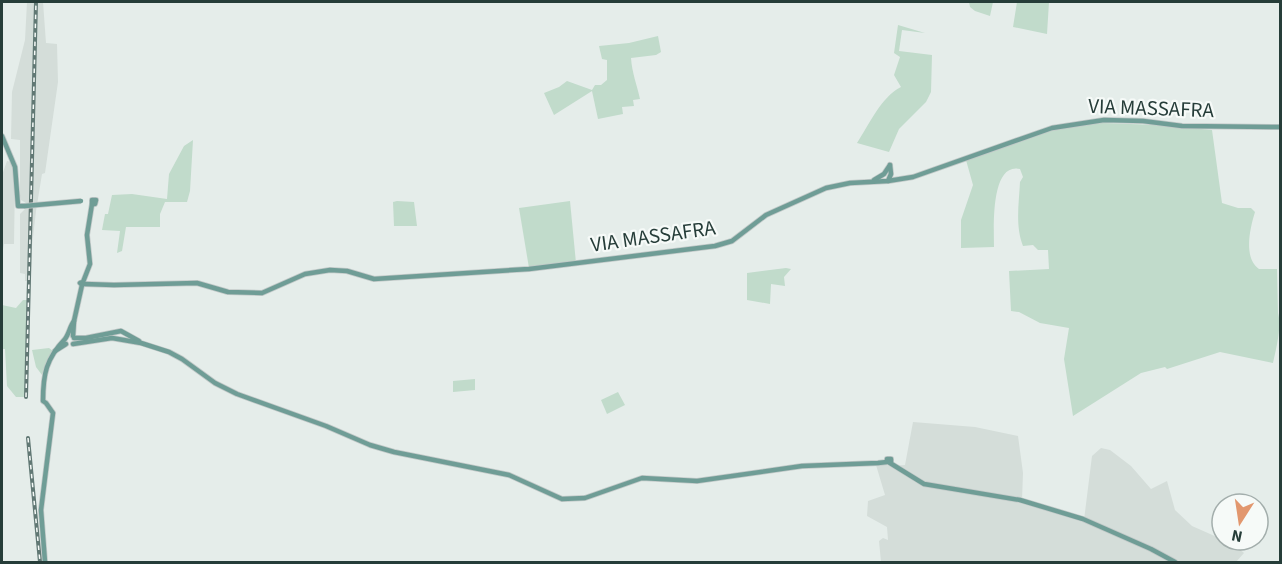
<svg xmlns="http://www.w3.org/2000/svg" width="1282" height="564" font-family="'Source Sans 3',sans-serif">
  <style>
    .built { fill: #d4ddd9 }
    .green { fill: #c1dbcb }
    .lines { fill: none; stroke-linecap: round; stroke-linejoin: round }
    .major-casing { stroke: #c2c9c8; stroke-width: 6 }
    .major { stroke: #6f9d96; stroke-width: 4.5 }
    .rail-casing { stroke: #617874; stroke-width: 4 }
    .rail { stroke: #f6faf8; stroke-width: 1.5; stroke-dasharray: 4.5; stroke-linecap: butt }
    .major-bridge-casing { stroke: #c2c9c8; stroke-width: 6; stroke-linecap: butt }
    .major-bridge { stroke: #6f9d96; stroke-width: 4.5 }
    .labels { text-anchor: middle; stroke-width: 4.5; stroke-linejoin: round; paint-order: stroke }
    .street-label { font-size: 21px; fill: #263d39; stroke: #f6faf8 }
  </style>
  <rect width="100%" height="100%" fill="#e5edea"/>
  <g class="built">
    <polygon points="27,2 43,2 46,43 57,44 58,82 45,173 42,174 36,211 32,246 30,300 27,299 28,281 25,281 25,274 20,273 20,214 25,209 26,203 21,200 20,196 20,140 11,139 12,92 25,40"/>
    <polygon points="7,161 11,162 15,179 14,244 4,244 2,255 2,175"/>
    <polygon points="913,422 975,427 1018,436 1023,473 1022,500 1084,520 1092,456 1101,448 1110,450 1131,466 1151,489 1167,481 1175,510 1192,526 1235,545 1244,553 1236,562 881,562 879,541 883,538 888,540 887,527 867,516 868,501 885,495 876,465 884,462 893,466 905,465"/>
  </g>
  <g class="green">
    <polygon points="969,2 993,2 990,16 975,11 970,7"/>
    <polygon points="1017,2 1049,2 1047,34 1013,27"/>
    <path d="M898,25L925,33L902,30L899,51L932,55L931,92L926,102L899,129L889,152L857,143C869,125 881,97 901,87L894,75L900,57L894,53Z"/>
    <path d="M658,36L661,52L656,55L631,58C632,73 637,85 640,99L633,100L634,106L622,107L623,114L598,119L592,91L554,115L544,93L559,87L567,81L592,90L595,85H601L607,80V60L602,59L599,46L629,43Z"/>
    <path d="M1102,123L1158,125L1212,130L1222,203L1238,208H1251L1255,212C1250,228 1243,258 1259,269H1277L1278,313C1282,326 1276,349 1273,363L1220,352L1167,369L1165,367L1141,373L1073,416L1064,359L1069,328L1040,323L1019,312L1011,311L1009,271L1049,269L1048,250H1038L1033,245L1023,246C1015,226 1019,203 1020,182L1023,177L1020,169C990,162 994,229 994,247L961,248V220L973,185L966,160L1039,134L1067,126Z"/>
    <polygon points="193,140 190,191 187,202 165,202 160,214 160,227 126,227 122,251 117,253 120,231 102,230 105,214 108,214 112,195 132,194 167,199 169,174 184,146"/>
    <polygon points="397,201 414,202 417,226 394,226 393,202"/>
    <polygon points="570,201 576,263 529,268 519,208"/>
    <polygon points="786,268 791,269 784,277 785,286 771,284 770,304 747,300 747,273"/>
    <polygon points="23,300 27,300 26,397 16,397 7,386 5,349 2,349 2,305 16,308"/>
    <polygon points="49,348 53,351 48,359 42,375 36,367 32,350"/>
    <polygon points="475,379 475,390 453,392 453,381"/>
    <polygon points="618,392 625,405 607,414 601,400"/>
  </g>
  <g class="lines">
    <g class="major-casing">
      <g id="major">
        <polyline points="2,136 15,167 18,206 25,206"/>
        <polyline points="874,180 884,174 890,165"/>
        <polyline points="888,181 891,174 890,165"/>
        <polygon points="92,200 96,200 95,204 92,204"/>
        <polyline points="84,284 114,285 197,283 228,292 262,293 305,274 330,270 347,271 374,279 529,269 715,246 732,241 766,215 826,188 850,183 888,181 913,177 1052,128 1104,120 1143,121 1182,126 1280,127"/>
        <polyline points="73,336 74,321 82,285 80,283 83,282 90,264 87,235 92,204"/>
        <polyline points="74,338 86,338 121,331 139,341"/>
        <polyline points="73,344 112,338 141,343 169,352 182,359 215,383 237,394 326,426 370,445 394,452 509,475 562,499 585,498 642,478 697,481 802,466 878,463 887,462 887,459 891,459 891,462 887,462"/>
        <polyline points="55,351 66,344"/>
        <polyline points="890,463 924,484 1020,500 1083,519 1151,549 1175,562"/>
        <path d="M45,562L41,510L53,413L46,403L43,401C43,374 46,359 65,339C69,334 70,326 74,321"/>
      </g>
    </g>
    <use href="#major" class="major"/>
    <g class="rail-casing">
      <g id="rail">
        <polyline points="26,397 36,2"/>
        <polyline points="28,438 40,562"/>
      </g>
    </g>
    <use href="#rail" class="rail"/>
    <g class="major-bridge-casing">
      <polyline id="major-bridge" points="25,206 81,201"/>
    </g>
    <use href="#major-bridge" class="major-bridge"/>
  </g>
  <g class="labels">
    <g class="street-label">
      <text transform="translate(1151 108) rotate(2)" y="7">VIA MASSAFRA</text>
      <text transform="translate(653 236) rotate(-8)" y="7">VIA MASSAFRA</text>
    </g>
  </g>
  <rect width="1282" height="564" fill="none" stroke="#263d39" stroke-width="6"/>
  <g transform="translate(1240 522) rotate(192)"><circle r="28" fill="#f6faf8" stroke="#a3aeac" stroke-width="1.5"/>
  <path d="M0-4.5L10 22L0 15L-10 22Z" fill="#e2976e"/>
  <text y="-9" font-size="16" font-weight="bold" text-anchor="middle" fill="#263d39">N</text>
  </g>
</svg>
